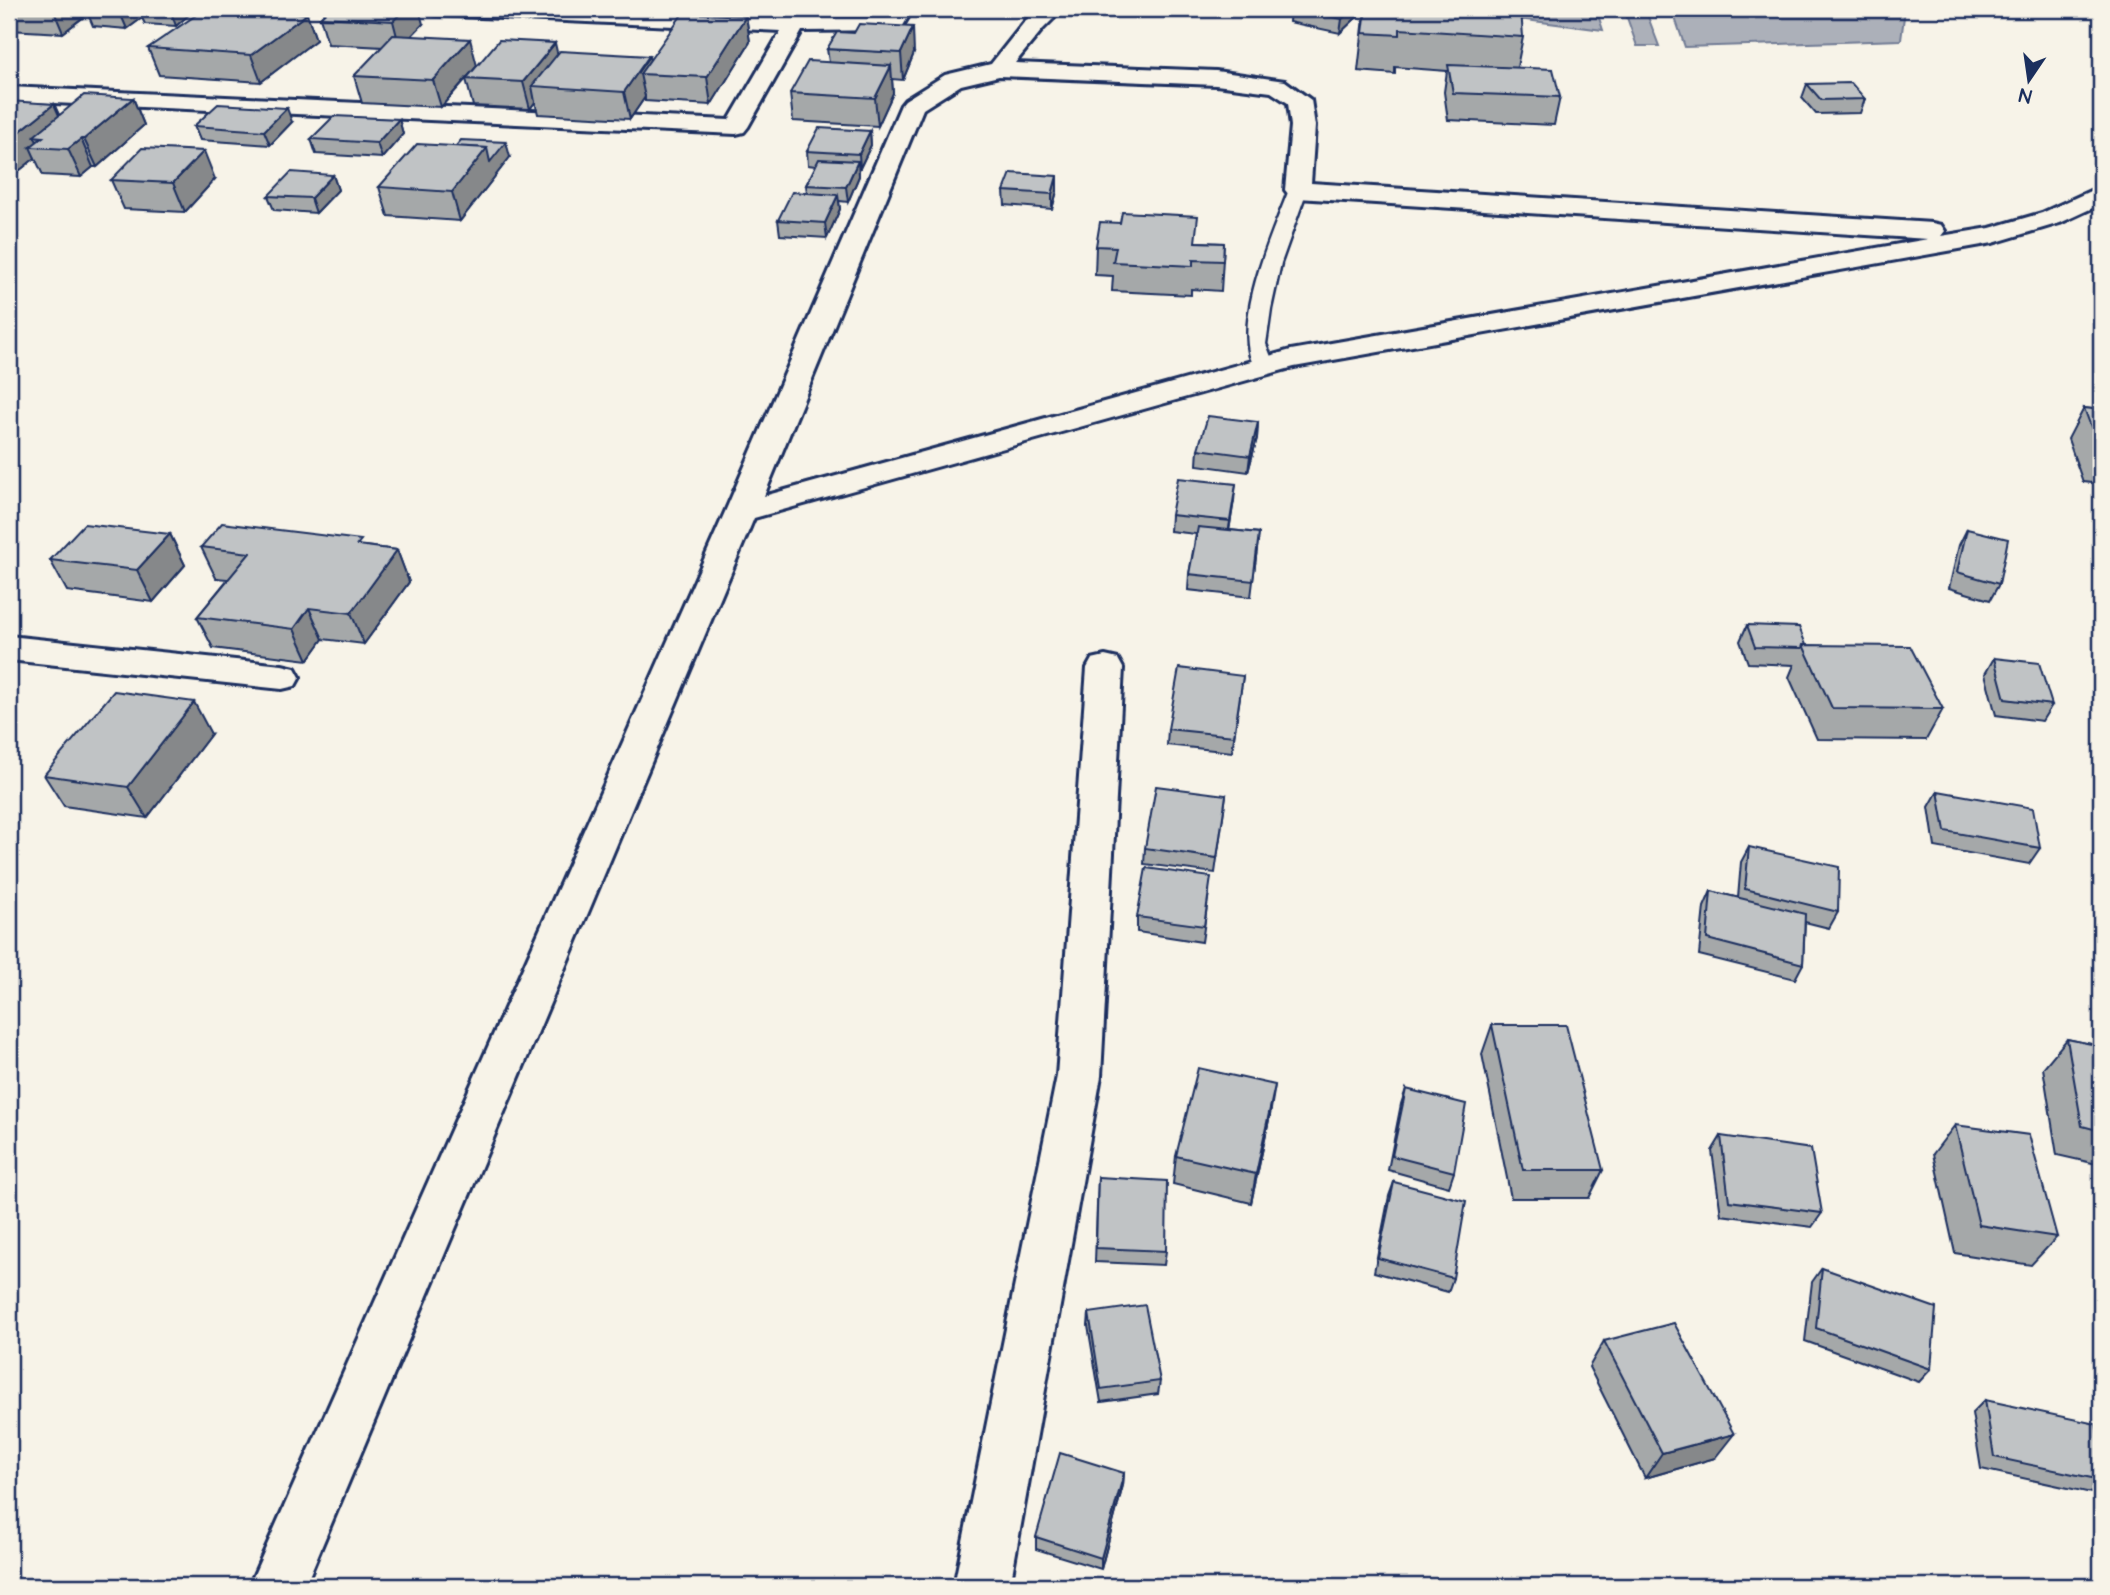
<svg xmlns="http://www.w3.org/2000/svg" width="2110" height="1595" font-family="'Architects Daughter',sans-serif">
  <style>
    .water { fill: #acb0b9; stroke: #727c95; stroke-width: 2 }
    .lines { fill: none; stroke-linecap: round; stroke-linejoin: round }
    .lane-casing { stroke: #1b2f5e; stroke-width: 5 }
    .street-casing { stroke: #1b2f5e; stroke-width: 6 }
    .lane { fill: #f7f3e8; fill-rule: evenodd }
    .street { fill: #f7f3e8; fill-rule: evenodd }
    .wall { fill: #a5a8a9; stroke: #1b2f5e; stroke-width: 2 }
    .shaded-wall { fill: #86888a; stroke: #1b2f5e; stroke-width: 2 }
    .building { fill: #c0c3c5; stroke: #1b2f5e; stroke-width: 2 }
  </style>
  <rect width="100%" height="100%" fill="#f7f3e8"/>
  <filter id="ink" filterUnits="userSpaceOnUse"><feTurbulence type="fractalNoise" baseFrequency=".0143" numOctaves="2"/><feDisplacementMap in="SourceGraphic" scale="14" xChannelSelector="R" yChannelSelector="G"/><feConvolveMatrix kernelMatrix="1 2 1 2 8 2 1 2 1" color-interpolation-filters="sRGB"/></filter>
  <g filter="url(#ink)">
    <g class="water">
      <polygon points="1439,9 1596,9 1603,30"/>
      <polygon points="1624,9 1645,9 1659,46 1637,46"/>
      <polygon points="1672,9 1905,9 1901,40 1685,47"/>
    </g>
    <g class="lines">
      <g class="lane-casing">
        <path id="lane" d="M1298,185L1307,190L1281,263L1271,309L1266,344L1275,367L1271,371H1257C1228,330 1272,233 1289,190Z"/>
      </g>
      <g class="street-casing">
        <g id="street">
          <path d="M426,9C579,2 733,19 886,18L892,9H913L901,29L893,30L802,31L748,127L744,132L736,134L9,101V87L729,120L781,31L437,15L430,13Z"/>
          <path d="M1040,9H1063L1042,30L1015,63L1216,71L1285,81L1311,100L1315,126L1311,183L1932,223L1941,225L1945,231L1941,236L1990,228L2042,213L2101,186V204L2060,223L1993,243L1294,367L754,518L305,1586H249L725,512L901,105L905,100L945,75L991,64L1026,20ZM999,76L1216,85L1271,92L1288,103L1291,126L1285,190L1289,195L1298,198L1928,239L1291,350L764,496L923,109L961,85Z"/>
          <polygon points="9,636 282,665 295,668 300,677 295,686 282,689 9,660"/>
          <polygon points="1105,656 1118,659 1123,668 1101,1076 1010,1586 954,1586 1057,1076 1087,668 1092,659"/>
        </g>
      </g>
      <use href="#lane" class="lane"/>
      <use href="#street" class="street"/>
    </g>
    <g class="wall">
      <polygon points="9,9 192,9 193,11 176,26 145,24 142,18 127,29 93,26 88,14 63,33 9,30"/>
      <polygon points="329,9 423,24 411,36 477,66 557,54 650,60 746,16 750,42 711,105 645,101 645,97 630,119 538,114 535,102 530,109 473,106 466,79 441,107 362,103 354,76 382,47 328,44 320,17"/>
      <polygon points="611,9 641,9 639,11"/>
      <polygon points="673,9 718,9 717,11"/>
      <polygon points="740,9 799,9 797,12"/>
      <polygon points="808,9 866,9 864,12"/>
      <polygon points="1290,9 1358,16 1340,33 1289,22"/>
      <polygon points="1365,9 1523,37 1517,67 1560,97 1554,125 1448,120 1444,92 1447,71 1395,67 1395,74 1358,71"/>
      <polygon points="282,11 307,14 316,40 261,82 159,75 148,48"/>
      <polygon points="827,49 914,53 903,80 892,79 893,93 878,126 793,121 790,93 829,62"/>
      <polygon points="1807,84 1865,99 1860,113 1816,114 1802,98"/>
      <polygon points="133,98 144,125 97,167 93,167 81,177 43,175 35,158 9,179 54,104 59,115"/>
      <polygon points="399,119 403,134 382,158 316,154 311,139"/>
      <polygon points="292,122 270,145 200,140 194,126"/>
      <polygon points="870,131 871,145 860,168 859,168 859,176 848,202 839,201 840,209 827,238 780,235 778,220 807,193 806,185 816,166 808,165 807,151"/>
      <polygon points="510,157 460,221 388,216 379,187"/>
      <polygon points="333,175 338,190 316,213 274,210 268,196"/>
      <polygon points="1057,176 1057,191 1052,209 1005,205 1004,191"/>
      <polygon points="215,179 185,212 124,209 111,180"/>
      <polygon points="1196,242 1224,243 1221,291 1191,289 1191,295 1112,291 1113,276 1095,275 1096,246"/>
      <polygon points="2084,408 2101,410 2101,484 2083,482 2068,439"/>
      <polygon points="1258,422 1257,438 1248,472 1197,465 1198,449"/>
      <polygon points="1234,500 1229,530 1259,533 1251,597 1188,590 1189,574 1196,534 1170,531 1171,515"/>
      <polygon points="1967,529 1999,584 1990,600 1949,588 1959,545"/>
      <polygon points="170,534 185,565 153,602 67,591 50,560"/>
      <polygon points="364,546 397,550 409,582 364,644 323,639 308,660 213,648 197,617 228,579 216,578 201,547"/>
      <polygon points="1747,625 1806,645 1943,709 1926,740 1817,739 1789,677 1794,665 1748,663 1740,641"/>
      <polygon points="1994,658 2052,705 2042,721 1996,715 1985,674"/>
      <polygon points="1243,676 1232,752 1167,745 1168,729"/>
      <polygon points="211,734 147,818 64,806 44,775"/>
      <polygon points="1938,791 2040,848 2029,864 1935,847 1929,807"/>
      <polygon points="1226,795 1215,873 1144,864 1145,848"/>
      <polygon points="1749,847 1838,912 1829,928 1805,922 1803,964 1795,979 1699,955 1704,907 1711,891 1738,898 1741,862"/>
      <polygon points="1209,892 1202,942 1137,932 1137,917"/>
      <polygon points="1492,1025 1603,1170 1589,1198 1511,1198 1482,1054"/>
      <polygon points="2067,1039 2101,1046 2101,1165 2057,1155 2043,1068"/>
      <polygon points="1406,1089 1454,1172 1449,1187 1388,1170 1401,1104"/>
      <polygon points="1270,1115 1251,1203 1173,1184 1176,1156"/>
      <polygon points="1955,1125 2057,1237 2031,1265 1955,1253 1933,1154"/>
      <polygon points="1721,1136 1822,1213 1812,1227 1721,1215 1712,1151"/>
      <polygon points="1098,1177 1166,1251 1164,1265 1095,1262"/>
      <polygon points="1394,1182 1453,1278 1448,1292 1374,1272 1389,1196"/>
      <polygon points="2101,1201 2101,1221 2096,1207"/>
      <polygon points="1822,1268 1931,1369 1919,1382 1805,1341 1812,1282"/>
      <polygon points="1089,1313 1160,1381 1158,1394 1101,1402 1088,1326"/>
      <polygon points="1604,1341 1715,1458 1645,1478 1589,1367"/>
      <polygon points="1985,1400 2101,1454 2101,1484 2091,1493 1981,1469 1972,1413"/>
      <polygon points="1124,1473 1123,1485 1101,1569 1036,1549 1036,1537"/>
    </g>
    <g class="shaded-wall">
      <polygon points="53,9 92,9 92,10 63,33"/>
      <polygon points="130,9 150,9 139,11 142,18 127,29 121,15"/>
      <polygon points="175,9 192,9 193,11 176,26 171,12"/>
      <polygon points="405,9 419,9 423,24 400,48 393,21"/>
      <polygon points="1353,9 1359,9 1358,16 1340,33 1342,19"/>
      <polygon points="307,14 316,40 261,82 251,55"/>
      <polygon points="746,16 750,42 711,105 707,77"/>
      <polygon points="913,27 914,53 903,80 901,53"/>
      <polygon points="470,39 477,66 441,107 433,80"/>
      <polygon points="555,43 561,70 532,86 535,102 530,109 523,82"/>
      <polygon points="649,56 653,74 640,74 645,97 630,119 624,92"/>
      <polygon points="891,66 893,93 878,126 875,98"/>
      <polygon points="133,98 144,125 97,167 84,139"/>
      <polygon points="54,104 66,131 43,137 34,136 40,147 30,147 35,158 9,179 9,140"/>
      <polygon points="287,108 292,122 270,145 264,131"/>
      <polygon points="399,119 403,134 382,158 377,143"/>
      <polygon points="870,131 871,145 860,168 859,154"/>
      <polygon points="81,139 93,167 81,177 68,149"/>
      <polygon points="506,142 510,157 460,221 452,192 487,148"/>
      <polygon points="204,151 215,179 185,212 173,183"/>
      <polygon points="858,161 859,176 848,202 846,187"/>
      <polygon points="333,175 338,190 316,213 311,198"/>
      <polygon points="1057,176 1057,191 1052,209 1052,194"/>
      <polygon points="838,195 840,209 827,238 825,223"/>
      <polygon points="1258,422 1257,438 1248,472 1250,456"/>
      <polygon points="1236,484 1234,500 1228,537 1230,521"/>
      <polygon points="170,534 185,565 153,602 137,570"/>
      <polygon points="397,550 409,582 364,644 351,613"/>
      <polygon points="309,608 323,639 308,660 294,629"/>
      <polygon points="194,702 211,734 147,818 128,787"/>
      <polygon points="1275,1085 1270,1115 1251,1203 1256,1174"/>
      <polygon points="1734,1434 1715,1458 1645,1478 1662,1453"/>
      <polygon points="1124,1473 1123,1485 1101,1569 1101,1558"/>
    </g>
    <g class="building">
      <polygon points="93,9 130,9 121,15 87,12"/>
      <polygon points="142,9 175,9 171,12 139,11"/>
      <polygon points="205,9 259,9 307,14 251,55 148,48"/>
      <polygon points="329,9 405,9 393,21 320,17"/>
      <polygon points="1292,9 1353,9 1342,19"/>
      <polygon points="1366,9 1521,9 1523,37 1400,29 1400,35 1363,33"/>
      <polygon points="683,13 746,16 707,77 640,74"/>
      <polygon points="859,24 913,27 901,53 827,49 837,32 854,33"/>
      <polygon points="393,35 470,39 433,80 354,76"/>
      <polygon points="499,40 555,43 523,82 466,79"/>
      <polygon points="560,51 649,56 624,92 532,86"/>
      <polygon points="808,61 891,66 875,98 790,93"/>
      <polygon points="1448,65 1553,69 1560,97 1453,93"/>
      <polygon points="1851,83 1865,99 1821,100 1807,84"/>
      <polygon points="84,95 133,98 84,139 81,139 68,149 30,147 43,137 34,136"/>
      <polygon points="9,101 54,104 9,140"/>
      <polygon points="218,104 287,108 264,131 194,126"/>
      <polygon points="334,116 399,119 377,143 311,139"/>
      <polygon points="819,128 870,131 859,154 807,151"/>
      <polygon points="461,140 506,142 490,162 487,148 455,147"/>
      <polygon points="417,144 487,148 452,192 379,187"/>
      <polygon points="142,148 204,151 173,183 111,180"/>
      <polygon points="819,159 858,161 846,187 806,185"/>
      <polygon points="291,172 333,175 311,198 268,196"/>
      <polygon points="1011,173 1057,176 1052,194 1004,191"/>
      <polygon points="792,192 838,195 825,223 778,220"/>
      <polygon points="1122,212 1198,216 1195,242 1224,243 1223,261 1193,260 1193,266 1113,262 1116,247 1096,246 1100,222 1120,223"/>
      <polygon points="2084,408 2101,410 2101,451 2100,451"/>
      <polygon points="1208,416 1258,422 1250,456 1198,449"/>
      <polygon points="1178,478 1236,484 1230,521 1171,515"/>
      <polygon points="222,523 361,540 357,545 397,550 351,613 309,608 294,629 197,617 250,553 201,547"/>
      <polygon points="84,524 170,534 137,570 50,560"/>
      <polygon points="1198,527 1259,533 1253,581 1189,574"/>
      <polygon points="1967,529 2008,539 1999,584 1957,572"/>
      <polygon points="1747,625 1799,627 1806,645 1803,645 1802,648 1755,647"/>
      <polygon points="1803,645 1910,646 1943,709 1832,708"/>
      <polygon points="1994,658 2039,663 2052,705 2005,699"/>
      <polygon points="1179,668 1243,676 1234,736 1168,729"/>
      <polygon points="114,691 194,702 128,787 44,775"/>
      <polygon points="1156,786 1226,795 1217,858 1145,848"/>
      <polygon points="1938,791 2033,808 2040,848 1945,831"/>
      <polygon points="1749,847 1839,867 1838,912 1745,889"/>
      <polygon points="1146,868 1211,877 1204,926 1137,917"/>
      <polygon points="1711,891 1805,914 1803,964 1707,939"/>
      <polygon points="1492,1025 1566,1025 1603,1170 1523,1170"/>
      <polygon points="2067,1039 2101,1046 2101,1131 2082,1126"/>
      <polygon points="1198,1068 1275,1085 1256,1174 1176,1156"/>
      <polygon points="1406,1089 1466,1104 1454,1172 1392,1156"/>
      <polygon points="1955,1125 2029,1135 2057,1237 1979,1225"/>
      <polygon points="1721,1136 1811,1149 1822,1213 1729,1201"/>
      <polygon points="1098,1177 1167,1181 1166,1251 1096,1248"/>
      <polygon points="1394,1182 1466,1201 1453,1278 1378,1258"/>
      <polygon points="1822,1268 1936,1308 1931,1369 1816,1328"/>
      <polygon points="1145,1305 1160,1381 1101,1389 1089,1313"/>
      <polygon points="1674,1323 1734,1434 1662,1453 1604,1341"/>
      <polygon points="1985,1400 2096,1424 2101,1454 2101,1480 1994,1457"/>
      <polygon points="1060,1453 1124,1473 1101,1558 1036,1537"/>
    </g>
  </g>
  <rect width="2110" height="1595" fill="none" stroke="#f7f3e8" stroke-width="35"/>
  <rect x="18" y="18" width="2075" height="1560" fill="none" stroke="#1b2f5e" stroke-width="2.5" filter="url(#ink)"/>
  <g transform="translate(2029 80) rotate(193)" stroke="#f7f3e8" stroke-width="5" paint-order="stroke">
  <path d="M0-5L12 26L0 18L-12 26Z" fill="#1b2f5e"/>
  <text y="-10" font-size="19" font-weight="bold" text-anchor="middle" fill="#1b2f5e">N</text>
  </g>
</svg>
